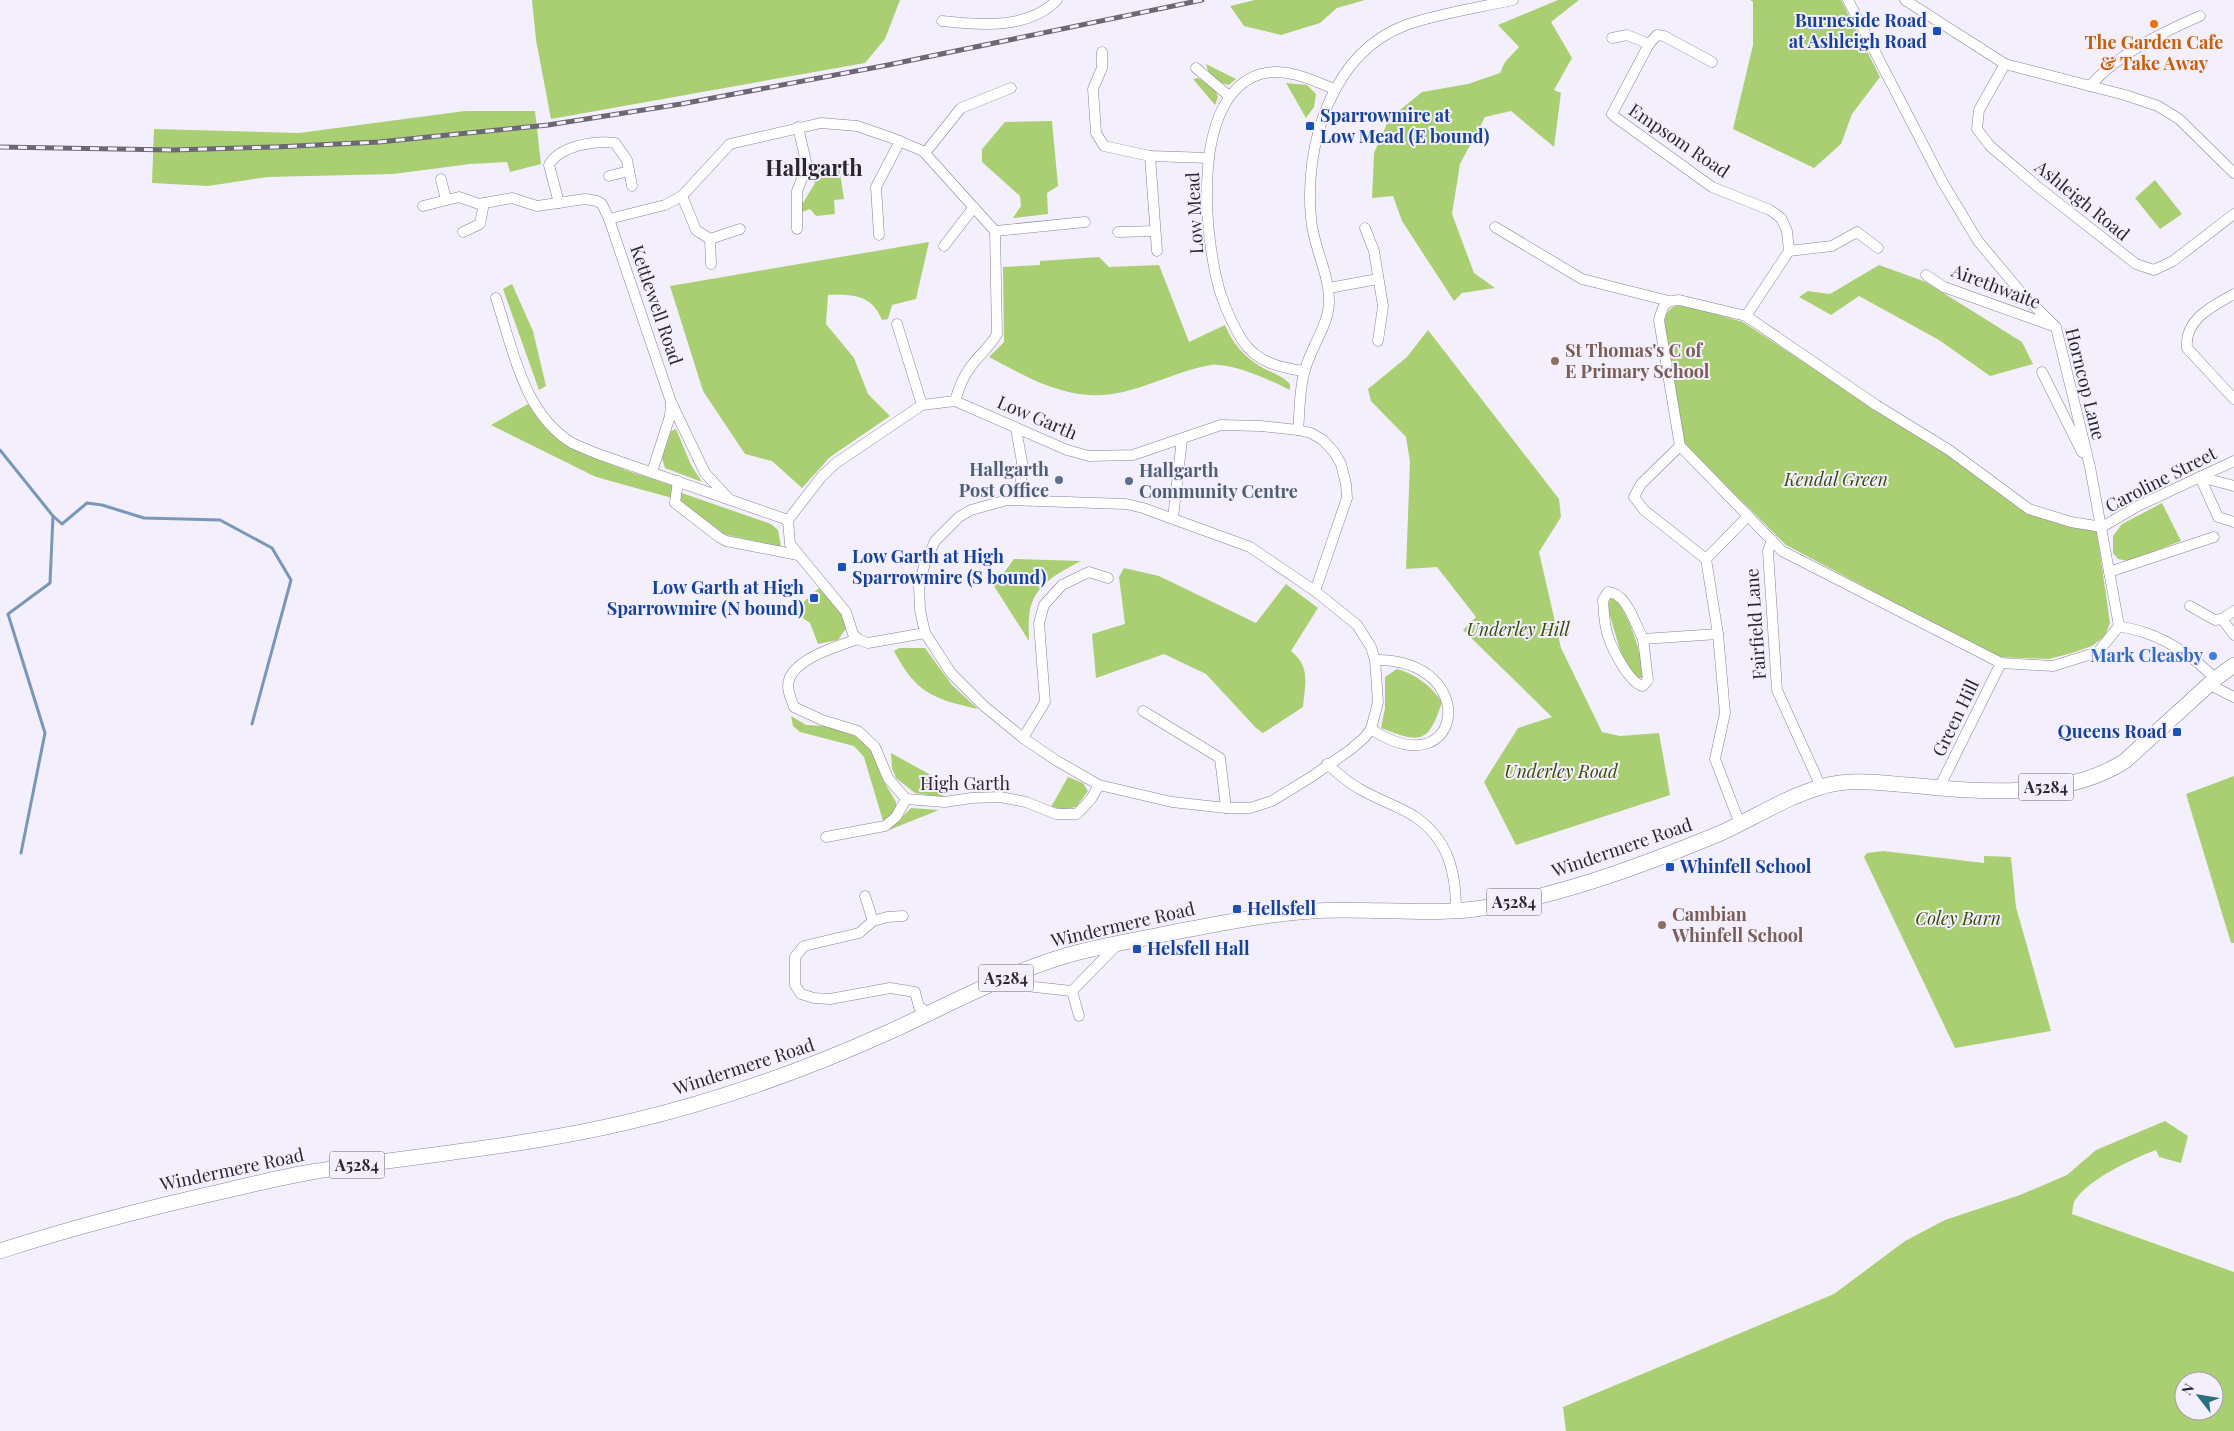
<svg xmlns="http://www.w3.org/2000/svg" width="2234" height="1431" font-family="'Playfair Display',serif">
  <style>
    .green { fill: #aacf73; fill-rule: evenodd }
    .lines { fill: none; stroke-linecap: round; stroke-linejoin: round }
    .stream { stroke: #7997b8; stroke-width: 3 }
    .minor-casing { stroke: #8b7f9e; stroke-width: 11 }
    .highway-casing { stroke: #8b7f9e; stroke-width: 16 }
    .minor { stroke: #fff; stroke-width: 10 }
    .highway { stroke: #fff; stroke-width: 15 }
    .rail-casing { stroke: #6c6774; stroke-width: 5 }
    .rail { stroke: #f4effd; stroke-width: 3; stroke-dasharray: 9; stroke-linecap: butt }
    .food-dot { fill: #e8710a; stroke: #f4effd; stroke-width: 2 }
    .transit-dot { fill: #1a4fb4; stroke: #f4effd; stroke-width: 2 }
    .education-dot { fill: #8d6e63; stroke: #f4effd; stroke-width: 2 }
    .service-dot { fill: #5c6f8a; stroke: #f4effd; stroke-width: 2 }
    .shop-dot { fill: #3f7fe0; stroke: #f4effd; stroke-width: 2 }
    .labels { text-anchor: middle; stroke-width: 4; stroke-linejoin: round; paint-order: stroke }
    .shield { fill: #f4effd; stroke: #676270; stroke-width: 1 }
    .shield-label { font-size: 16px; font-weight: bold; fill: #2b2633 }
    .transit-label { font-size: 18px; font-weight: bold; fill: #164399; stroke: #f4effd; text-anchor: start }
    .food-label { font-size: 18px; font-weight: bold; fill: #c56008; stroke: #f4effd }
    .street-label { font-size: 18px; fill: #2b2633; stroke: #f4effd }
    .education-label { font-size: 18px; font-weight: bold; fill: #785e54; stroke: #f4effd; text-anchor: start }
    .service-label { font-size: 18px; font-weight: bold; fill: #4e5e75; stroke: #f4effd; text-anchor: end }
    .park-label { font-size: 18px; font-style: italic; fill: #374d09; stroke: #f4effd }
    .shop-label { font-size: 18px; font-weight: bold; fill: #366cbe; stroke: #f4effd; text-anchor: end }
    .district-label { font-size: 22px; font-weight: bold; fill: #2b2633; stroke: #f4effd }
  </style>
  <rect width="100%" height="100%" fill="#f4effd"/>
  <g class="green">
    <polygon points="532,0 900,0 885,39 865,63 551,119 536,40"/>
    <polygon points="1255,0 1365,0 1337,8 1320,23 1281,35 1244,26 1230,6"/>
    <polygon points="1558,0 1579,0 1551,22 1572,58 1554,90 1561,93 1554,147 1511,111 1485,117 1460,164 1452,214 1474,273 1495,288 1462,293 1454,301 1402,221 1393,196 1372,198 1374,153 1389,119 1422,92 1468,84 1500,73 1505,62 1519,47 1498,25"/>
    <polygon points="1750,0 1841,0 1880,77 1852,114 1841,144 1814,168 1733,129 1753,45 1753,2"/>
    <path d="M1206,64L1236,79L1229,85C1218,83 1208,76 1206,64Z"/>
    <polygon points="1198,78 1215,89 1218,97 1215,105 1193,79"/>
    <polygon points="1286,83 1307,85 1316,94 1314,107 1306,118"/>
    <polygon points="465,111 535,111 541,164 510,172 507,162 470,164 393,174 268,177 208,186 152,183 154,129 299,133"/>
    <polygon points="1052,121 1058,186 1047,193 1048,214 1013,218 1021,206 1020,196 982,162 982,149 1005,122"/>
    <polygon points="839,167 844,199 834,200 835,214 816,216 810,209 802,212 798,200 803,203 815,183 807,177 808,169"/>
    <polygon points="2155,180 2182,214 2160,229 2135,198"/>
    <path d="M929,242L916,299L892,305L888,319L882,320C872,295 853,294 828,295L826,324L854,358L868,394L890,416L830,457L802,488L772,461L745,454L703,391L670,286Z"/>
    <path d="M1099,257L1109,267L1159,265L1189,342L1225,325C1233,344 1244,357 1263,368C1273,373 1282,376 1290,384V390C1272,381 1232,362 1211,365C1169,372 1132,398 1089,395C1051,392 1022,374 989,357L1004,342L1003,267L1040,265V261Z"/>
    <polygon points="1879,265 1926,282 2022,342 2033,364 1990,376 1939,340 1859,296 1831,315 1799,297 1808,291 1830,294"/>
    <polygon points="512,284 533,331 546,386 539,390 503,289"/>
    <path d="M1676,306H1688L1743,322L1875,409L1938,446L2029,512L2097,532L2110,623L2105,636L2092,646L2072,653L2049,659L1997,657L1786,545L1684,444L1664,325C1665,316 1667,309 1676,306Z"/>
    <polygon points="1428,330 1559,499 1561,517 1539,552 1561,648 1602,732 1620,736 1659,733 1670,795 1516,845 1484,782 1518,728 1552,717 1463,630 1476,617 1437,567 1406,569 1410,462 1406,437 1371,401 1368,389 1407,357"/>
    <path d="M528,404C560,454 621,468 674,486L672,498L596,477L491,425Z"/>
    <polygon points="676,429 691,465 702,482 665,468 662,458 671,431"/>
    <polygon points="679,492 771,524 778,530 781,547 723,534 677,501"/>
    <polygon points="2162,503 2181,541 2128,561 2118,559 2113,553 2113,536 2122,524"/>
    <path d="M1014,559L1081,561C1060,572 1035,584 1030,610C1028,620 1029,632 1029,641L994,586Z"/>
    <path d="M1124,568L1159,576L1256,623L1286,584L1318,608L1291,651C1311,667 1305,684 1303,707L1263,733L1256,728L1206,674L1164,654L1096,678L1092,634L1125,624L1119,577Z"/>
    <polygon points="819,588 841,613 847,627 838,640 818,644 810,623 798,615 796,609"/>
    <path d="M1614,598C1628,611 1645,660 1642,678H1637L1622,657L1608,609L1610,599Z"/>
    <path d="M899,648H925L952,685L978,709C933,699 916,693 894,651Z"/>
    <path d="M1397,669C1416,674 1431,686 1442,702C1428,745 1420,743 1381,728L1385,708V677Z"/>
    <polygon points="791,716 806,725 826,726 859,737 872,750 882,778 896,802 896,809 890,817 883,821 864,757 854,746 800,732 793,726"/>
    <polygon points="891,753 956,789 940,797 915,793 896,778 892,768"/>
    <polygon points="2234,776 2234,943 2231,943 2186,794"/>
    <polygon points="1068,777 1083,783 1088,791 1076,807 1064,809 1051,807"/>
    <polygon points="911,808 939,810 889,830"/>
    <polygon points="1883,851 1984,863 1984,856 2011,857 2016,907 2051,1031 1955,1048 1864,857 1867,853"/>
    <path d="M2165,1121L2188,1136L2181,1163L2159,1157L2156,1150C2134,1158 2089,1179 2076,1199C2073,1202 2073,1209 2072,1214L2234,1272V1431H1566L1563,1407L1834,1294L1905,1241L1945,1220L2020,1195L2067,1175L2096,1150ZM2184,1381H2214V1411H2184Z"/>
  </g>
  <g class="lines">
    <g class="stream">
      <polyline points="0,450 53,516 50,583 8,614 45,733 21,853"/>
      <polyline points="53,516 62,524 87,503 102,505 144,518 220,520 272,548 291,580 252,724"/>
    </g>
    <g class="minor-casing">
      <g id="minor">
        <polyline points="1848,0 1942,181 1978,241 2024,296 2056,327 2090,467 2119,626"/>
        <polyline points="1905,0 2005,64 2125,95 2158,106 2179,119 2234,173"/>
        <path d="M942,21C979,25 1028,30 1057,0"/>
        <polyline points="1612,38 1627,35 1649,44"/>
        <polyline points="1102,52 1102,68 1093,89 1096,133 1104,146 1150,156 1209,158"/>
        <polyline points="1712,62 1664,36 1657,35 1649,44 1612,114 1615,117 1712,187 1770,210 1781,218 1787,231 1789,251 1746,316"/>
        <polyline points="2005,64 1979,110 1977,129 1990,146 2038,187 2136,264 2154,270 2173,261 2234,214"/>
        <polyline points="1196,68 1229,96"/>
        <path d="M2090,86C2119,53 2161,33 2200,16"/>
        <polyline points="925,153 961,108 1011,88"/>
        <polyline points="1150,156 1157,251"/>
        <polyline points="609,176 629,171"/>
        <polyline points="441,179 446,200"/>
        <polyline points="682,196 696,230 710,239 711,264"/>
        <path d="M559,203L549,165C559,146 595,140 615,143L627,160L632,186"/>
        <polyline points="423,206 459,197 479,204 512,198 537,206 585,199 597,201 602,204 609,219 671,402 705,473 729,499"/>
        <path d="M609,219L665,205L682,196L730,144L821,123L857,126L892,138L923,151L995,231L997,334C990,347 980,354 972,365C963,376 959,388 955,401"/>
        <polyline points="1495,227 1582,279 1669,301"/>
        <polyline points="1365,228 1374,251 1383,306 1378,341"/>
        <polyline points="797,229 797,191 807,166 798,127"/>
        <polyline points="995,231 1085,222"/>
        <polyline points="463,232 480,224 484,203"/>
        <polyline points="1118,232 1155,231"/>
        <polyline points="879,235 876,187 900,141"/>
        <polyline points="710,239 740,229"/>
        <polyline points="944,246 974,207"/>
        <polyline points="1789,251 1832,246 1857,232 1878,248"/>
        <polyline points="1926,275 1944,287 2053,326"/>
        <polyline points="1329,288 1378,279"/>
        <path d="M2234,294C2213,306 2184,319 2187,348L2234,399"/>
        <path d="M496,298C513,349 523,413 572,443C580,447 589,450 598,454L788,520"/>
        <polyline points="897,324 922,405"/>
        <path d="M1304,371C1280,368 1256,362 1242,340C1234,327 1226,309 1221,295C1204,241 1189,95 1261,74C1285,67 1313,80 1334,89"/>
        <polyline points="2042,372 2082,452"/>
        <polyline points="1016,429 1022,462 1020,500"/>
        <path d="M1298,430C1300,411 1299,388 1305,370C1311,347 1328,326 1329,303C1330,274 1313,247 1311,218C1304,146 1331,53 1406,25C1440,13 1477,8 1513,0"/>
        <polyline points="1680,446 1641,484 1634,497 1644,510 1706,559"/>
        <polyline points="652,472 670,416 671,403"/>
        <polyline points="2200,477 2218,517 2234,522"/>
        <polyline points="2200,477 2234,486"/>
        <polyline points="678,481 675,503 719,537 726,541 798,555"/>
        <polygon points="1007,500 1126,504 1143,508 1250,547 1315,591 1357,625 1371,647 1375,660 1378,702 1371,729 1364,738 1350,750 1311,777 1272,801 1250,808 1226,808 1172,802 1099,785 1057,761 1023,738 984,706 951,673 925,633 920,610 919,585 925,563 935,541 959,517 971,510"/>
        <polyline points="1173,518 1182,439"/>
        <polyline points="1772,540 1768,551 1777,690 1821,787"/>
        <polyline points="2109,572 2214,537"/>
        <polyline points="2190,606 2215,620 2222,619 2234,635"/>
        <polyline points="2222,619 2234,611"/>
        <path d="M2119,626L2098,652L2053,666L2001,663L1782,551L1680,446L1659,320C1663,306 1663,301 1679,300L1746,316L1876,405L1949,450L2029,509L2071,522L2102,527L2138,506L2234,461"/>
        <path d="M2119,626C2128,628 2137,630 2146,633C2170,641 2198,660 2215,679"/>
        <path d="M925,633L868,643L858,639C838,646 796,658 789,680C786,689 791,698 794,707L822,720L858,731L875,747L888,778L906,799L945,802L971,798L1000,797L1026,802L1056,814H1077L1091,799L1099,785"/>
        <polyline points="858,639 853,634 846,612 790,544 788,520 822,476 836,463 922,405 955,401 1067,450 1089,456 1133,455 1221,425 1261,426 1298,430 1311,433 1323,440 1334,452 1341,464 1346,484 1347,498 1315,591"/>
        <path d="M1643,639L1648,680L1643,686C1630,684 1612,649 1608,636C1604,625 1604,612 1603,600L1608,592C1627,593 1635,624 1643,639L1718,634"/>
        <polyline points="2210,685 2234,697"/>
        <polyline points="1143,711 1220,758 1226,808"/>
        <path d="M1371,729C1463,790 1483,659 1375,660"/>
        <polyline points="1023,738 1045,702 1039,623 1044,605 1062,585 1089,572 1108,578"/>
        <path d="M1327,764C1337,772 1347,782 1358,788C1376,799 1396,805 1414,816C1448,839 1456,871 1456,910"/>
        <polyline points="1939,788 2001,663"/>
        <polyline points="1740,824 1715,759 1725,713 1718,634 1706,559 1748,516"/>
        <polyline points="826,837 885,826 896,817 906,799"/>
        <polyline points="865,896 873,921"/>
        <polyline points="903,916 887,917 873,921 859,933 804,946 795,957 795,985 801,994 814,998 830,999 890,988 915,992 919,1007 923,1009 926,1014"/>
        <polyline points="998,983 1072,991 1119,943"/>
        <polyline points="1072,991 1079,1016"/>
      </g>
    </g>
    <g class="highway-casing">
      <path id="highway" d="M0,1251C74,1227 148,1208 224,1191C253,1184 282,1177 311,1172C417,1155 523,1147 628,1122C718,1101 805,1070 889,1032C953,1003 1015,968 1083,951C1112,944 1141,939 1170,933C1217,924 1264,914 1312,911C1371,907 1431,917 1489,907C1569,893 1646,864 1721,833C1754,818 1786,797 1821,787C1849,778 1881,783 1909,785C1978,792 2065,800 2125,761L2215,679L2234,665"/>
    </g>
    <use href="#minor" class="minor"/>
    <use href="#highway" class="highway"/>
    <g class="rail-casing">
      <polyline id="rail" points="0,147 174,150 275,147 379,142 548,125 681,104 888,65 1202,0"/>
    </g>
    <use href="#rail" class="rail"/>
  </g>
  <circle class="food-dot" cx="2154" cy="24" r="5"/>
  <g class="transit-dot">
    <rect x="1932" y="26" width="10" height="10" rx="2.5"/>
    <rect x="1305" y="121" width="10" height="10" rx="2.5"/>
    <rect x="837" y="562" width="10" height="10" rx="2.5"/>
    <rect x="809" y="593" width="10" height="10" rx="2.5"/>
    <rect x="2172" y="727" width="10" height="10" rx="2.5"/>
    <rect x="1665" y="862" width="10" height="10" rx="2.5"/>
    <rect x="1232" y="904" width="10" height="10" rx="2.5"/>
    <rect x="1132" y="944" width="10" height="10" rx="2.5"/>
  </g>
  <g class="education-dot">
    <circle cx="1555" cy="361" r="5"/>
    <circle cx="1662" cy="925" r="5"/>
  </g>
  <g class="service-dot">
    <circle cx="1059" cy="480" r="5"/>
    <circle cx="1129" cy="481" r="5"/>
  </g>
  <circle class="shop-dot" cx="2213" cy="656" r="5"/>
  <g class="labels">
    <g class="shield">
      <rect x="2018.5" y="773.5" width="55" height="27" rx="4"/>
      <rect x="1486.5" y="888.5" width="55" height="27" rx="4"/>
      <rect x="978.5" y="964.5" width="55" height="27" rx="4"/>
      <rect x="329.5" y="1151.5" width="55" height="27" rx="4"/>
    </g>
    <g class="shield-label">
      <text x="2046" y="793">A5284</text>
      <text x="1514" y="908">A5284</text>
      <text x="1006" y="984">A5284</text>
      <text x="357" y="1171">A5284</text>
    </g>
    <g class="transit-label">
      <text x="1927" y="27" text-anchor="end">Burneside Road<tspan x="1927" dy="21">at Ashleigh Road</tspan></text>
      <text x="1320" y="122">Sparrowmire at<tspan x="1320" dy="21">Low Mead (E bound)</tspan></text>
      <text x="852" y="563">Low Garth at High<tspan x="852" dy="21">Sparrowmire (S bound)</tspan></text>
      <text x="804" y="594" text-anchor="end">Low Garth at High<tspan x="804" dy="21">Sparrowmire (N bound)</tspan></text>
      <text x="2167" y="738" text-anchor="end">Queens Road</text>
      <text x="1680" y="873">Whinfell School</text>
      <text x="1247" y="915">Hellsfell</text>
      <text x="1147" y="955">Helsfell Hall</text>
    </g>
    <g class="food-label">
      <text x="2154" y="49">The Garden Cafe<tspan x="2154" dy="21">&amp; Take Away</tspan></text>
    </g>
    <g class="street-label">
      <text transform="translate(1679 141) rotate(34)" y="6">Empsom Road</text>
      <text transform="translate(2082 201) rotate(39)" y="6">Ashleigh Road</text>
      <text transform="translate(1195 213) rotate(-93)" y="6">Low Mead</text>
      <text transform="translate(1996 287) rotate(21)" y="6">Airethwaite</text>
      <text transform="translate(656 305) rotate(71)" y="6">Kettlewell Road</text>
      <text transform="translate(2085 384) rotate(76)" y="6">Horncop Lane</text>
      <text transform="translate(1037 418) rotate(23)" y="6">Low Garth</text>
      <text transform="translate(2161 480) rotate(-27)" y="6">Caroline Street</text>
      <text transform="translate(1756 624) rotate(-94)" y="6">Fairfield Lane</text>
      <text transform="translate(1956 718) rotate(-64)" y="6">Green Hill</text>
      <text x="965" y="790">High Garth</text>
      <text transform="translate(1622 848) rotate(-19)" y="6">Windermere Road</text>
      <text transform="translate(1123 925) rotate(-13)" y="6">Windermere Road</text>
      <text transform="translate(744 1067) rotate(-18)" y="6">Windermere Road</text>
      <text transform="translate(232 1170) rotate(-12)" y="6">Windermere Road</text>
    </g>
    <g class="education-label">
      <text x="1565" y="357">St Thomas's C of<tspan x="1565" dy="21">E Primary School</tspan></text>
      <text x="1672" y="921">Cambian<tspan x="1672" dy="21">Whinfell School</tspan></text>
    </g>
    <g class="service-label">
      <text x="1049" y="476">Hallgarth<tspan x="1049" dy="21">Post Office</tspan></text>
      <text x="1139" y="477" text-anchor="start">Hallgarth<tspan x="1139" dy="21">Community Centre</tspan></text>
    </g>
    <g class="park-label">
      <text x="1836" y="486">Kendal Green</text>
      <text x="1518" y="636">Underley Hill</text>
      <text x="1561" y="778">Underley Road</text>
      <text x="1958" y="925">Coley Barn</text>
    </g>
    <g class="shop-label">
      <text x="2203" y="662">Mark Cleasby</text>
    </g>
    <g class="district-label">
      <text x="814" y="176">Hallgarth</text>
    </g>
  </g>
  <g transform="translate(2199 1396) rotate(301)"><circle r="24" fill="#f4effd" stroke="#a49fac"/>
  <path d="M0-4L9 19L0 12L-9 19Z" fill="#29717c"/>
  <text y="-8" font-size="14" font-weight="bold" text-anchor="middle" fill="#2b2633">N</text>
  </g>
</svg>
